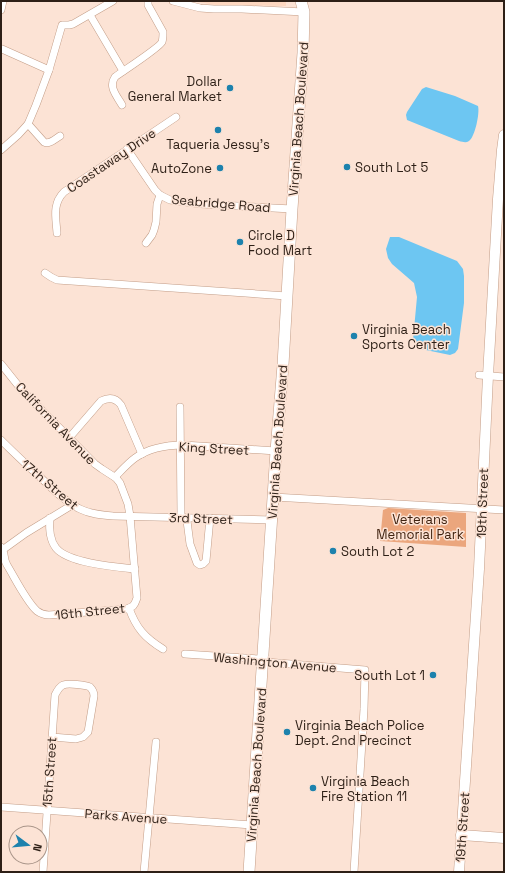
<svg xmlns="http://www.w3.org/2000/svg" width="505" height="873" font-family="'Space Grotesk',sans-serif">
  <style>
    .built { fill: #fdd7c0 }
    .green { fill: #eba67d }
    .water { fill: #6dc6f2 }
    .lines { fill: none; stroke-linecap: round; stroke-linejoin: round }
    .street-casing { stroke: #c39d87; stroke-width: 8 }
    .secondary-casing { stroke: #c39d87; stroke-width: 11 }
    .primary-casing { stroke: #c39d87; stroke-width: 12 }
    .street { stroke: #fff; stroke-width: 7 }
    .secondary { stroke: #fff; stroke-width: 10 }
    .primary { stroke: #fff; stroke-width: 11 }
    .poi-dot { fill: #1d82ad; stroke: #fce3d5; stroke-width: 1.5 }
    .labels { text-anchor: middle; stroke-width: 3; stroke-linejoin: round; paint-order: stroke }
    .poi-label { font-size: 13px; fill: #2d1f16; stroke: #fce3d5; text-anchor: start }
    .street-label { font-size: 13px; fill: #2d1f16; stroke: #fce3d5 }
    .park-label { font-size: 13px; fill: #412310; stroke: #fce3d5 }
  </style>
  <rect width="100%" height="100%" fill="#fce3d5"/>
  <polygon class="built" points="192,1 286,1 286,6 216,5"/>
  <polygon class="green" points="388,508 466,513 466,547 380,541 383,510"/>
  <g class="water">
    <path d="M426,87L455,96L478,106C480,113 475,137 469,141C466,143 463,142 459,141L407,120L406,115L407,112L422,89Z"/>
    <polygon points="390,237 399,237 457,261 463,269 464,276 464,303 458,349 455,353 450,355 421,349 416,346 413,340 417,297 414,283 392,264 388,258 386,249"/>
  </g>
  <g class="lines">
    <g class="street-casing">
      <g id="street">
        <polyline points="173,1 200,8 214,9 242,9 304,12"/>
        <polyline points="1,10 3,1"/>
        <polyline points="90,15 123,71"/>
        <polyline points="2,49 49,70"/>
        <path d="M122,105C117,96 108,87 115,77C123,71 159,48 162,42C163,39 163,35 163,32L148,5V1"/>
        <path d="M28,124L44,142C49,145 55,139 60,136"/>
        <polyline points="127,149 155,190 160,195 170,200 201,204 292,209"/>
        <polyline points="1,150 18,135 28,124 36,105 49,70 62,25 69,25 73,24 113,1"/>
        <path d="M57,233C56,218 52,204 64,192L176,117"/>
        <polyline points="146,243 152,235 154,230 156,222 157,204 160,195"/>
        <polyline points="45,273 51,277 57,280 287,296"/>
        <path d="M1,364L21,389L95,464L102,469L116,478L120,483L128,504L130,516L137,598L135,603L133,606L127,609L49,615C45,615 41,614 37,611C26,601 15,578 7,565C3,559 6,554 1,547"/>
        <polyline points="479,375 504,377"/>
        <polyline points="180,407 181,515 187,521 190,544 197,563 200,565 203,564 206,561 210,518"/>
        <path d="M69,438L101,401C109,397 116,398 121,405L142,454"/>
        <path d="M1,440C14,453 28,466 41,478C53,489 65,502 80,509C90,514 101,515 113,516L271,520"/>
        <path d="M115,477C121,471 128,463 135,458C149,448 168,445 184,445L276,451"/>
        <polyline points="273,497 504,510"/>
        <path d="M50,518C49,528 49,539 56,548C68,563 115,567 135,569"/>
        <polyline points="1,551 26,533 72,505"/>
        <path d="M129,608C136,628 145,638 163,649"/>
        <polyline points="185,654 259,659 266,662 365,670 364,709 354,872"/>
        <polyline points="1,807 252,825"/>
        <path d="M43,872L55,695C57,691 59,687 63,685C68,683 86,685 90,687C93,690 94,693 94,696L88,732L83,737L76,739L52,737"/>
        <polyline points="144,872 156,742"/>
      </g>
    </g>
    <g class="secondary-casing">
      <g id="secondary">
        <polyline points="461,835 504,838"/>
        <polyline points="459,872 479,569 488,376 498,199 502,150 504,135"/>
      </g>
    </g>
    <g class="primary-casing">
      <polyline id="primary" points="249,872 276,451 283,365 292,209 303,53 304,12 301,1"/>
    </g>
    <use href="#street" class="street"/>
    <use href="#secondary" class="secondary"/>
    <use href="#primary" class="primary"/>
  </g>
  <g class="poi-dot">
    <circle cx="230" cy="88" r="4"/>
    <circle cx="218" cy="130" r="4"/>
    <circle cx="347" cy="167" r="4"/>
    <circle cx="220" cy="168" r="4"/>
    <circle cx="240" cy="242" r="4"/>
    <circle cx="354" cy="336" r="4"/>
    <circle cx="333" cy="551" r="4"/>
    <circle cx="433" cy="675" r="4"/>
    <circle cx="287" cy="732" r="4"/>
    <circle cx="313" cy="788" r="4"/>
  </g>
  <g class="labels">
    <g class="poi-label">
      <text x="222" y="86" text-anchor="end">Dollar<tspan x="222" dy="15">General Market</tspan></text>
      <text x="218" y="149" text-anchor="middle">Taqueria Jessy's</text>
      <text x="355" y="172">South Lot 5</text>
      <text x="212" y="173" text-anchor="end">AutoZone</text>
      <text x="248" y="240">Circle D<tspan x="248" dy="15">Food Mart</tspan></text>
      <text x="362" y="334">Virginia Beach<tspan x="362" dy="15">Sports Center</tspan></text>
      <text x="341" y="556">South Lot 2</text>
      <text x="425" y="680" text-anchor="end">South Lot 1</text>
      <text x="295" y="730">Virginia Beach Police<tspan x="295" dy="15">Dept. 2nd Precinct</tspan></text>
      <text x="321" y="786">Virginia Beach<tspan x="321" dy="15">Fire Station 11</tspan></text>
    </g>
    <g class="street-label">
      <text transform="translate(298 119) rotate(-86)" y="5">Virginia Beach Boulevard</text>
      <text transform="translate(111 160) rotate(-34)" y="5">Coastaway Drive</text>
      <text transform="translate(221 203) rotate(5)" y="5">Seabridge Road</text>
      <text transform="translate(56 423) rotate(46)" y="5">California Avenue</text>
      <text transform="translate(277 442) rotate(-86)" y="5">Virginia Beach Boulevard</text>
      <text transform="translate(214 448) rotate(3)" y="5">King Street</text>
      <text transform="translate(50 484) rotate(40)" y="5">17th Street</text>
      <text transform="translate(482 503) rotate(-88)" y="5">19th Street</text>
      <text transform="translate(201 518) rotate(2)" y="5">3rd Street</text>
      <text transform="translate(90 611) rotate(-6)" y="5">16th Street</text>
      <text transform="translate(275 662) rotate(5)" y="5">Washington Avenue</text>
      <text transform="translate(256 765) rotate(-86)" y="5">Virginia Beach Boulevard</text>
      <text transform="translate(49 772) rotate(-86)" y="5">15th Street</text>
      <text transform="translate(126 816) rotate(4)" y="5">Parks Avenue</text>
      <text transform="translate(462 827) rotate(-86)" y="5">19th Street</text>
    </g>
    <g class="park-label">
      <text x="420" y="524">Veterans<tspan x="420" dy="15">Memorial Park</tspan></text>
    </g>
  </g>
  <rect width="505" height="873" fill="none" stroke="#2d1f16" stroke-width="4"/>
  <g transform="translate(28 845) rotate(106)"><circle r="19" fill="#fce3d5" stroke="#a99589"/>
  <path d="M0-3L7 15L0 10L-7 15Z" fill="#1d82ad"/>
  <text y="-6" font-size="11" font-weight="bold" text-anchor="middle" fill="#2d1f16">N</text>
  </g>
</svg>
